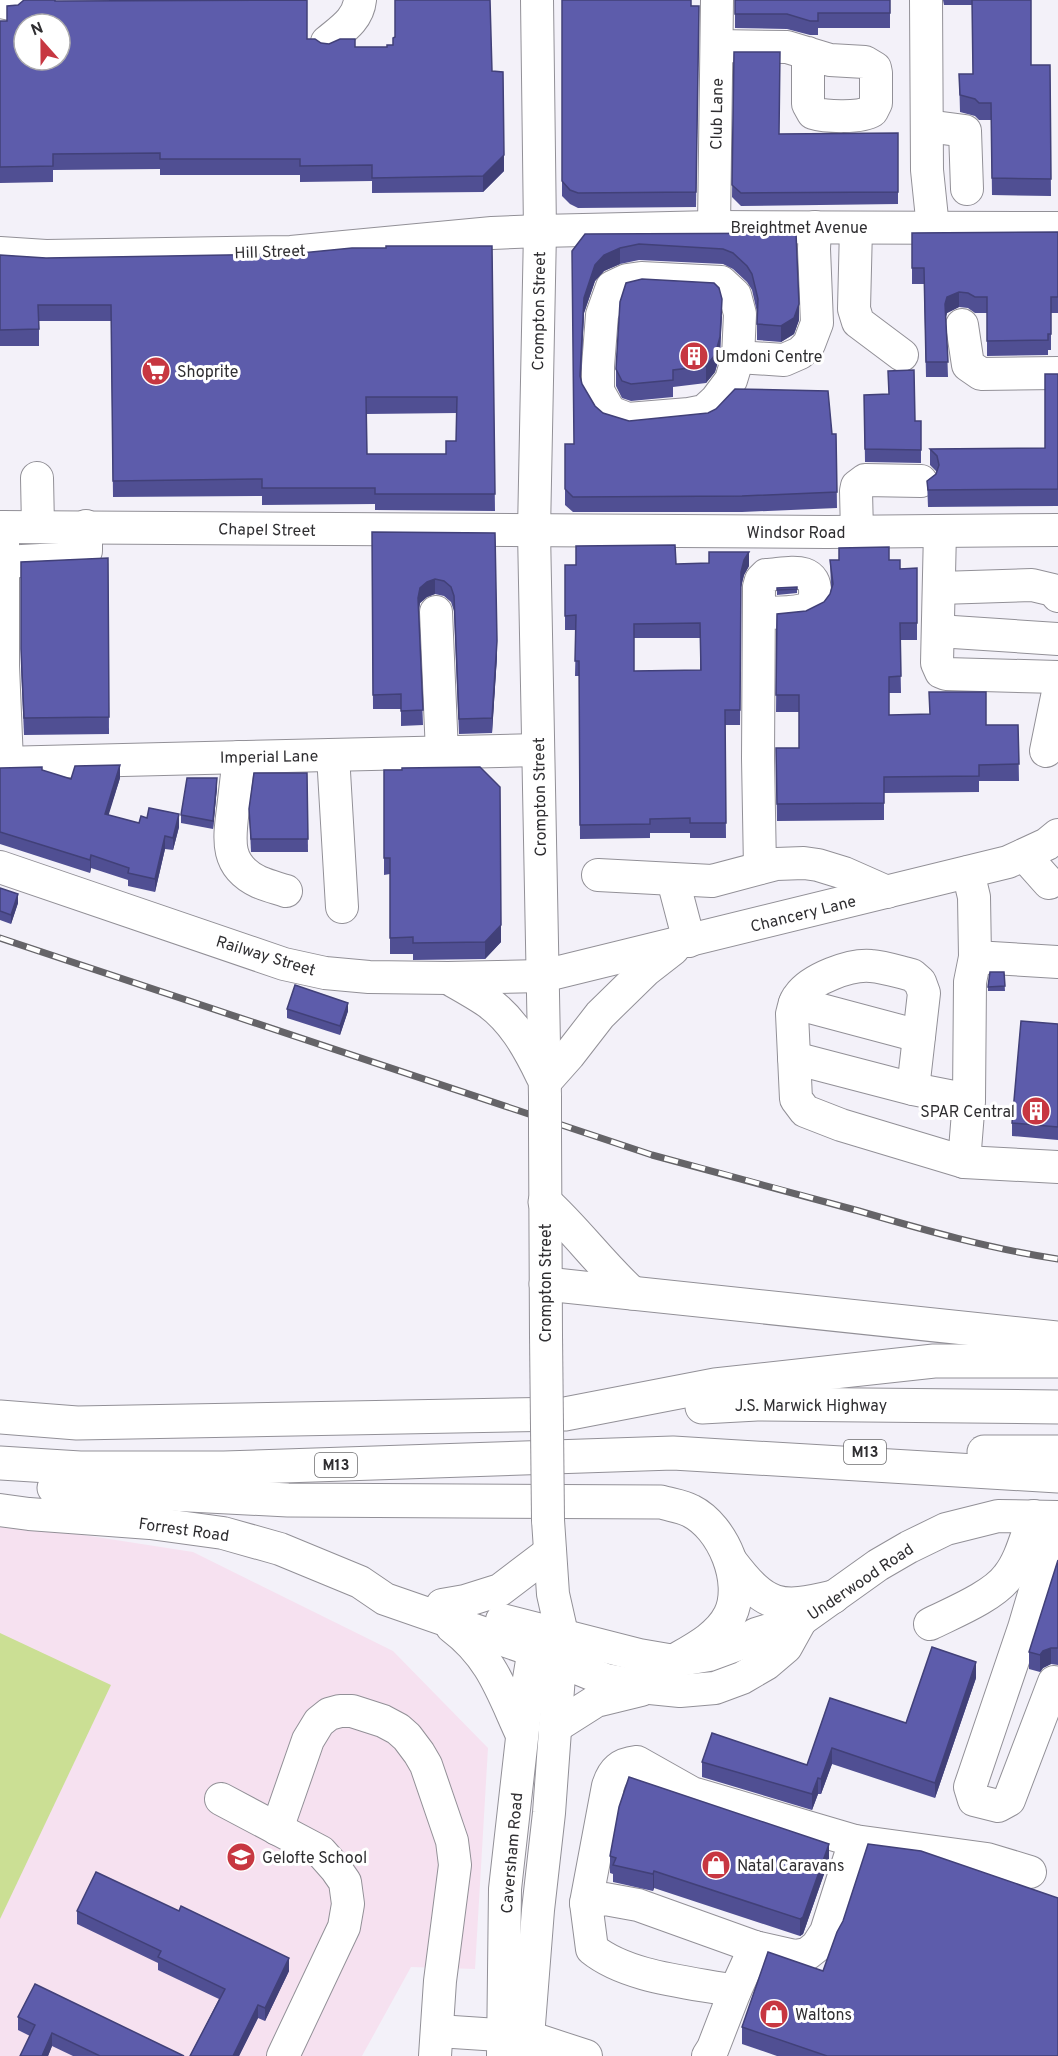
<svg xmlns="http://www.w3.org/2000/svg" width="1058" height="2056" font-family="Overpass,sans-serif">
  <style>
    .education { fill: #f6e1f0 }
    .green { fill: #cbdf94 }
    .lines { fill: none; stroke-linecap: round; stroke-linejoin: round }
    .minor-casing { stroke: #929097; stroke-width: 34 }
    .highway-casing { stroke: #929097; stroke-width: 35 }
    .minor { stroke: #fff; stroke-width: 32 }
    .highway { stroke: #fff; stroke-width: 33 }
    .rail-casing { stroke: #656468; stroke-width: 7 }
    .rail { stroke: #fff; stroke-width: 4.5; stroke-dasharray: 14; stroke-linecap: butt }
    .minor-bridge-casing { stroke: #929097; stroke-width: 34; stroke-linecap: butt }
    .minor-bridge { stroke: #fff; stroke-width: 32 }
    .wall { fill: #504f93; fill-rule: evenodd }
    .shaded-wall { fill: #414078 }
    .building { fill: #5d5cab; stroke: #414078; stroke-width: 1.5; fill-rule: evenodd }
    .labels { text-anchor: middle; stroke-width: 6; stroke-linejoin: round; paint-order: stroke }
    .shield { fill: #fff; stroke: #6d6d6f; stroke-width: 1.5 }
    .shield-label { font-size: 15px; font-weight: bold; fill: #2f2e31 }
    .street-label { font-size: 16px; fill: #2f2e31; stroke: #fff }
    .poi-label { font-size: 16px; fill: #2f2e31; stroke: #fff; text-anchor: start }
  </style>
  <rect width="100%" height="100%" fill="#f3f1f9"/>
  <polygon class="education" points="0,1522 193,1552 393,1651 488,1748 475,1969 411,1967 362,2056 0,2056"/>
  <polygon class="green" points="0,1633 111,1685 0,1919"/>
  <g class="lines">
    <g class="minor-casing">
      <g id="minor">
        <polyline points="537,0 540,231 534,531 545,1097"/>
        <polyline points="926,0 927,170 933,228"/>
        <polyline points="0,2 11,4"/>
        <path d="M327,42C341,30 358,20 360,0"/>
        <path d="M717,46L787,47L830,60L865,62L875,68L876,73V103L872,111C861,118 826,117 813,113L808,104V53"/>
        <polyline points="927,126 965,131 967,189"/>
        <polyline points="714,227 717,0"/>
        <polyline points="856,228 854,309 858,322 902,355"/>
        <polyline points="0,253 46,256 291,252 492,233 540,231 714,227 1058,228"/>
        <polygon points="641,278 721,282 735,295 740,314 738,357 731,380 716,400 704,411 689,414 628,419 610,412 598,391 598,366 602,315 612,287 627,280"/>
        <polyline points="962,325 968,365 981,374 1058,373"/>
        <polyline points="738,357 784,360 800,353 809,344 817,323 814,249 815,227"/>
        <polyline points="37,478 38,526"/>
        <polyline points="0,527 827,532 1058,530"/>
        <polyline points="3,527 3,666 7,762"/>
        <polyline points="940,531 937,663 941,672 946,674 1058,677"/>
        <polyline points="857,532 856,491 857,486 865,480 921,481"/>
        <polyline points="3,562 79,558 86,551 86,526"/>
        <polyline points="940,588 1032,585 1053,590 1058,596"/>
        <polyline points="436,612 442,753"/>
        <path d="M759,613C773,612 793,614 806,609C812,606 815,602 815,595C817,564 787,574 766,575L761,580L759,587L758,758L760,868"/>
        <polyline points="938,631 1058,639"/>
        <polyline points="1046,751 1058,692"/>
        <polyline points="333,755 342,907"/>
        <path d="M239,757C237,774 235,792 233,809C229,840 225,866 259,882C268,886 277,888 286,891"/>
        <polyline points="0,763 538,750"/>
        <polyline points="1024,855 1049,883"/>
        <polyline points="0,867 284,964 325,973 369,977 448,978 543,976 1008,862 1047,844 1058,835"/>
        <polyline points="598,875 712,881 776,864 804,863 818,865 844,873 887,892"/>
        <polyline points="673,880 689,941"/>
        <polyline points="975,957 1058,962"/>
        <path d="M448,978C460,985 473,992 485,1000C512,1018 528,1047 542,1076"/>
        <polyline points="795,1003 919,1036"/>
        <polyline points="794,1058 913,1089 969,1100"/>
        <polyline points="545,1082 569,1055 600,1015 646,970 673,949"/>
        <path d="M913,1089L924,993L920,982L912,975C899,972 885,967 871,966C850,964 811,979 799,996C794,1001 794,1007 792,1014L796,1099L805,1111L841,1125L964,1162L1058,1167"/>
        <polyline points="545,1133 546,1335"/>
        <polyline points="964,1162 969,1100 970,982 975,957 974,897 968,872"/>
        <polyline points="0,1510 29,1514 150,1523 223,1533 280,1549 360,1582 385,1599 535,1651 606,1680 650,1688 680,1691 715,1688 742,1678 766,1664 786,1647 801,1620"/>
        <polyline points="442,1605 465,1601 500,1590 550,1552"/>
        <polyline points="502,1620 639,1655 674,1661 709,1655 739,1644 756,1634 801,1620 878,1565 909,1547 946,1529 998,1516 1058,1517"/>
        <path d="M930,1624C952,1613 994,1596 1008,1576C1021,1560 1026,1536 1034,1516"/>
        <path d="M452,1627C492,1657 502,1692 522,1735"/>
        <polyline points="1054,1682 1009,1800 998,1806 974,1800 970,1787 1024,1628 1050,1540 1058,1520"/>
        <polyline points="555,1727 596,1701 641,1690"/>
        <polyline points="221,1799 321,1852 336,1869 345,1882 348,1904 344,1927 283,2056"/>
        <polyline points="277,1829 308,1740 319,1722 329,1714 340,1711 352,1711 383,1721 398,1729 407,1737 419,1753 426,1765 452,1841 455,1865 440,1981 435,2056"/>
        <polyline points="586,1903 605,1899 638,1905 755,1947 795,1956 807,1954 817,1946 826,1932 855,1841"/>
        <path d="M735,1991C690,1982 628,1978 592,1949L586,1903L608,1786C613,1770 620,1764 637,1762L692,1793L787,1821L855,1841L987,1859L1030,1872"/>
        <polyline points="438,2031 528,2037 586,2056"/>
        <polyline points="503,2056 505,1889 528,1685 537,1631"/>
        <polyline points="529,2056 528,2037 538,1910 549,1813 562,1634 553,1594 548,1520"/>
        <polyline points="708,2056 713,2048 735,1991 755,1947"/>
      </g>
    </g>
    <g class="highway-casing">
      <g id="highway">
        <path d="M545,1202C576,1230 601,1265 632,1293"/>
        <polyline points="546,1284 1058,1338"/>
        <polyline points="702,1407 757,1404 1058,1407"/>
        <polyline points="0,1417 77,1423 565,1414 715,1385 934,1361 1058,1361"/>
        <polyline points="984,1452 1058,1452"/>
        <polyline points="0,1463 80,1468 224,1468 673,1453 1058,1476"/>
        <path d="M54,1488L288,1500L661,1502C671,1505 682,1506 691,1511C723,1527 746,1582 730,1615C719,1637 695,1649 674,1661"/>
        <path d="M731,1562C766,1608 780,1610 833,1597"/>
      </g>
    </g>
    <use href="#minor" class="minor"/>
    <use href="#highway" class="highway"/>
    <g class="rail-casing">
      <path id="rail" d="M0,938L652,1155C721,1173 790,1192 859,1211C924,1230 991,1249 1058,1259"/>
    </g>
    <use href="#rail" class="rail"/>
    <g class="minor-bridge-casing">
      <g id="minor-bridge">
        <polyline points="545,1133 545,1097"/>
        <polyline points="546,1335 548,1520"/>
      </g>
    </g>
    <use href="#minor-bridge" class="minor-bridge"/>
  </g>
  <g class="wall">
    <polygon points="562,0 699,6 696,207 578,208 570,204 562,196"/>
    <polygon points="735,0 890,0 890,28 818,28 818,35 810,35 787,29 735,28"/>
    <polygon points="943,0 1031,0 1031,65 1050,65 1051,196 992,195 991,120 979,120 975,116 960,112 959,74 973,74 972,5 944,5"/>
    <polygon points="55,1 307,39 321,43 355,47 492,71 504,171 483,192 372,193 372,181 300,182 300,175 160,175 160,169 53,170 53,182 0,183 0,21 7,21"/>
    <polygon points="734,52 779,134 898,133 898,204 741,206 732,197"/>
    <polygon points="1058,232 1058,313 1051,313 1051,350 1048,350 1048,355 987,356 987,313 975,313 968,308 959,307 947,313 946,317 948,377 926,377 924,284 912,284 912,233"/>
    <polygon points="796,233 799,320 794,334 781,342 757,340 757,312 752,290 747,282 733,269 723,264 639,260 620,264 604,271 595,281 584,313 581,378 582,384 595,406 603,413 629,421 836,434 837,508 742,512 573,512 565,505 565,444 574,444 585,234"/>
    <path d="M492,246L495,511L375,510V504L262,505V496L113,497L111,321H39V346H0V255L46,258L291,254ZM457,413L456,441L446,454H367V414Z"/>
    <polygon points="722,316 720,354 715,372 706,383 673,387 673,397 631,401 622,398 616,386 616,369"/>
    <polygon points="1058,374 1058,506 928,507 927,481 936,474 937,472 930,465 930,449 1045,448"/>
    <polygon points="864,395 915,421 921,421 921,463 865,462"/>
    <polygon points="372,532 495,533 497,656 492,733 459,734 454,611 451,602 444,596 435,594 427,597 420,603 419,611 423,725 401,726 401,709 373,709"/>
    <polygon points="108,558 109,734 24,735 21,666 21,562"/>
    <polygon points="830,560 889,560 900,569 917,568 917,640 900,640 901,693 889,693 889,715 986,725 1018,725 1019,781 979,781 979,792 884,793 884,820 777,821 776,748 799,748 799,712 776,712 777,614 806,611 824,602 830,594 831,588"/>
    <path d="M676,564L749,566L744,575L741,587L740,725H725L726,838H690V833H650V838L580,839L579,676H575L576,630H565V565ZM634,638H700V670L634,671Z"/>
    <polygon points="797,587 797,593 777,595 777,588"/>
    <polygon points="0,768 42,770 71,779 120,778 108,815 139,823 179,827 173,850 165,849 155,892 128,886 128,880 91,868 90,873 0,844"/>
    <polygon points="384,770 501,942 485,959 413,960 413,954 390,954 390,874 384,875"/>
    <polygon points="307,773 308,852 251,852 249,809"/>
    <polygon points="217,787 213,829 181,823 181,815"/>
    <polygon points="0,888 18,903 11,924 0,920"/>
    <polygon points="1004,972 1005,991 988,991 988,987"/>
    <polygon points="287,1009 348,1011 340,1035 287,1018"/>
    <polygon points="1058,1024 1058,1140 1012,1136 1012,1123"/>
    <polygon points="1058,1560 1058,1665 1051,1664 1043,1668 1040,1672 1029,1669 1029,1652"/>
    <polygon points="976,1678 935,1798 832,1764 821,1794 818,1794 812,1810 702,1777 702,1762 807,1765 830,1698 906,1723"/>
    <polygon points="610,1856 829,1860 803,1934 800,1936 654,1888 653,1891 613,1882 613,1874 610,1873"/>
    <polygon points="77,1911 289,1971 265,2021 258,2018 239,2056 190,2056 219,1999 158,1970 158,1963 77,1924"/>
    <polygon points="823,1971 1058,2056 777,2056 742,2044 742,2027"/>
    <polygon points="18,2017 184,2056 73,2056 52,2046 48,2056 20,2056 30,2036 18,2030"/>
  </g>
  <g class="shaded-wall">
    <polygon points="504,155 504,171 483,192 483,176"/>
    <polygon points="620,248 620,264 604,271 595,281 584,313 580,392 584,298 595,265 604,255"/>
    <polygon points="959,292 959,307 947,313 945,319 945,304 947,297"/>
    <polygon points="722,299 720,354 715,372 706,383 706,366"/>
    <polygon points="799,304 799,320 794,334 781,342 781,326"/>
    <polygon points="749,552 749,566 744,575 741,587 740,725 741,572 744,560"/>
    <polygon points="435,579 435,594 427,597 420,603 418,613 418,598 420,588 427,582"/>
    <polygon points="497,641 497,656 492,733 492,718"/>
    <polygon points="120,765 120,778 105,827 105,814"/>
    <polygon points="217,778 217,787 213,829 213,821"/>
    <polygon points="179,814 179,827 173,850 173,838"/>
    <polygon points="165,836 165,849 155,892 155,879"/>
    <polygon points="91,855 91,868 90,873 90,860"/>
    <polygon points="18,894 18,903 11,924 11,915"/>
    <polygon points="501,925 501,942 485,959 485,942"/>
    <polygon points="348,1003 348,1011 340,1035 340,1026"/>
    <polygon points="1051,1648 1051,1664 1043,1668 1040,1672 1040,1655 1043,1651"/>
    <polygon points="976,1662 976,1678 935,1798 935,1783"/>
    <polygon points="832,1748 832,1764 821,1794 821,1779"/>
    <polygon points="818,1778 818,1794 812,1810 812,1794"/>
    <polygon points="829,1844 829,1860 803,1934 800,1936 800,1919"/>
    <polygon points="654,1871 654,1888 653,1891 653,1874"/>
    <polygon points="289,1958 289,1971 265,2021 265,2008"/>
    <polygon points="258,2005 258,2018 239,2056 233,2056"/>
    <polygon points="52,2033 52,2046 48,2056 42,2056"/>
  </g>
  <g class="building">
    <path d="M24,0H55V1L307,0V39H315L321,43L329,44L340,39H355V47H387V45H393V38L395,37V0H490L492,71L503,72L504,155L483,176L372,178V165L300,166V159H160V153L53,154V166L0,167V21H7V6L18,5ZM24,24H60V60H24Z"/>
    <polygon points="562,0 691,0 691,6 699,6 696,192 578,193 570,190 562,181"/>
    <polygon points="735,0 890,0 890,13 818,13 818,21 810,21 787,14 735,14"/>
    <polygon points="972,0 1031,0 1031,65 1050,65 1051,179 992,178 991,103 979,103 975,99 960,95 959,74 973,74"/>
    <polygon points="734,52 780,52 779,134 898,133 898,192 741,193 732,185"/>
    <polygon points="1058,232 1058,297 1051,297 1051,334 1048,334 1048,340 987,341 987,297 975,297 968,293 959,292 947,297 945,304 948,362 926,362 924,268 912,268 912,233"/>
    <polygon points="796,233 799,304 794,318 781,326 757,324 758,299 752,274 747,266 733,253 723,249 639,244 620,248 604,255 595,265 584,298 580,376 582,384 595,406 603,413 629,421 708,413 716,409 735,389 828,391 832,434 836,434 837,492 742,496 573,497 565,489 565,444 574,444 572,251 585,234"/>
    <path d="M386,246H492L495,494H375V488H262V479L113,481L111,305H38L39,329L0,330V255L46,258L291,254L352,248H386ZM366,397H457L456,441H446V454H367Z"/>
    <polygon points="642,279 714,283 719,288 722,299 720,337 715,355 706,366 673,370 673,380 631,384 622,381 616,369 620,302 626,283"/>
    <polygon points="914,370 915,421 921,421 921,450 865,449 864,395 889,394 888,371"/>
    <polygon points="1045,374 1058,374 1058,489 928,490 927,481 936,474 939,465 937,456 930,449 1045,448"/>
    <polygon points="372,532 495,533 497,641 492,718 459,719 454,596 451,587 444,581 435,579 427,582 420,588 418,598 423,710 401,711 401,694 373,695"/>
    <path d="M675,545L676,564L709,563V552H749L744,560L741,572L740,710H725L726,823H690V818L650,819V824L580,825L579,661H575L576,615L565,616V565H576V546ZM700,623L701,670L634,671V624Z"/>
    <polygon points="889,547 889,560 900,560 900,569 917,568 917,623 900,623 901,676 889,677 889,715 930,714 929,692 986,692 986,725 1018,725 1019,764 979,765 979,776 884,777 884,803 777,804 776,748 799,748 799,695 776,695 777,614 806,611 824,602 830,594 833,584 830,560 839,560 839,548"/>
    <polygon points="108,558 109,717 24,718 21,649 21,562"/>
    <polygon points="797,587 797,589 777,590 777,588"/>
    <polygon points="120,765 105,814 139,823 141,816 147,818 149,808 179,814 173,838 165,836 155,879 128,873 129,868 91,855 90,860 0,832 0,768 42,767 42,770 71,779 75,766"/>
    <polygon points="480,767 500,787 501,925 485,942 413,943 413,937 390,938 390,858 384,858 384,770 402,770 402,768"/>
    <polygon points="254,773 307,773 308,839 251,839 249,809"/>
    <polygon points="187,778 217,778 213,821 181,815"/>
    <polygon points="0,888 18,894 11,915 0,911"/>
    <polygon points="990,972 1004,972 1005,986 988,987"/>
    <polygon points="295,985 348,1003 340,1026 287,1009"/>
    <polygon points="1021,1021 1058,1024 1058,1127 1012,1123"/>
    <polygon points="1058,1560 1058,1648 1051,1648 1043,1651 1040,1655 1029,1652"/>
    <polygon points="932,1647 976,1662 935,1783 832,1748 821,1779 818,1778 812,1794 702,1762 712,1733 807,1765 830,1698 906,1723"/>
    <polygon points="629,1777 829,1844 803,1917 800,1919 654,1871 653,1874 613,1865 616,1858 610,1856 619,1807"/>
    <polygon points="868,1844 921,1851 1058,1898 1058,2056 827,2056 742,2027 768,1952 823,1971 837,1932 843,1921"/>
    <polygon points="96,1872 179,1911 181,1906 289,1958 265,2008 258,2005 233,2056 190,2056 225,1989 158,1957 161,1951 77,1911"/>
    <polygon points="35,1984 184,2056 100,2056 52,2033 42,2056 20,2056 35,2025 18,2017"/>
  </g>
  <defs>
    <g id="building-disc" transform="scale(1.5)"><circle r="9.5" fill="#c73741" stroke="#fff"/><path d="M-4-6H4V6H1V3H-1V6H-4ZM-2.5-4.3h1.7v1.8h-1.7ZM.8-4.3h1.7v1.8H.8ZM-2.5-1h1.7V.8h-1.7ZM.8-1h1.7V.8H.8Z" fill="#fff"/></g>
    <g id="supermarket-disc" transform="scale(1.5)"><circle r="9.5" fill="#c73741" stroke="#fff"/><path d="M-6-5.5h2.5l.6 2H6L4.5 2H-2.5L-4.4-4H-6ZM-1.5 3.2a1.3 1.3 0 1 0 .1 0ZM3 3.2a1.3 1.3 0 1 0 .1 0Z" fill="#fff"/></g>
    <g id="school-disc" transform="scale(1.5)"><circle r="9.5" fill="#c73741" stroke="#fff"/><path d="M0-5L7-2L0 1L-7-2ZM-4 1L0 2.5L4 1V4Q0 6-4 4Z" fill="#fff"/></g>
    <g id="shop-disc" transform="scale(1.5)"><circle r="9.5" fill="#c73741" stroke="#fff"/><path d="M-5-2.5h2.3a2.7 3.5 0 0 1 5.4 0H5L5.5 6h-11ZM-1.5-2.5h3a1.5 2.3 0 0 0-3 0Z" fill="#fff"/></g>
  </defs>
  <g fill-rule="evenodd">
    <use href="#building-disc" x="694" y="356"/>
    <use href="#supermarket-disc" x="156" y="371"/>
    <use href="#building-disc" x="1036" y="1111"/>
    <use href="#school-disc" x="241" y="1857"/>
    <use href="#shop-disc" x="716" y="1865"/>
    <use href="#shop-disc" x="774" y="2014"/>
  </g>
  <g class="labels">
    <g class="shield">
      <rect x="844" y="1440" width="42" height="24" rx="4.5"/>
      <rect x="315" y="1453" width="42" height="24" rx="4.5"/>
    </g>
    <g class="shield-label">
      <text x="865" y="1457">M13</text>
      <text x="336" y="1470">M13</text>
    </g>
    <g class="street-label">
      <text transform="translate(716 114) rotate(-89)" y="6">Club Lane</text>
      <text x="799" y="233">Breightmet Avenue</text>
      <text transform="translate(270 251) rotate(-2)" y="6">Hill Street</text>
      <text transform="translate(538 311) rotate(-89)" y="6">Crompton Street</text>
      <text transform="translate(267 529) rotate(1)" y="6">Chapel Street</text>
      <text x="796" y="538">Windsor Road</text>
      <text transform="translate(269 756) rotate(-1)" y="6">Imperial Lane</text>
      <text transform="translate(539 797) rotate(-91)" y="6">Crompton Street</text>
      <text transform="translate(803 913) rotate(-14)" y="6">Chancery Lane</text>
      <text transform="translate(266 955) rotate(17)" y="6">Railway Street</text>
      <text transform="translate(545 1283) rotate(-90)" y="6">Crompton Street</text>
      <text x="811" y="1411">J.S. Marwick Highway</text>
      <text transform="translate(184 1529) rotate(8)" y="6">Forrest Road</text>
      <text transform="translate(860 1581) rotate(-34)" y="6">Underwood Road</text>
      <text transform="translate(511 1853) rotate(-85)" y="6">Caversham Road</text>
    </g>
    <g class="poi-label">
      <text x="715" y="362">Umdoni Centre</text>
      <text x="177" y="377">Shoprite</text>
      <text x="1015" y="1117" text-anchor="end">SPAR Central</text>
      <text x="262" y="1863">Gelofte School</text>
      <text x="737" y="1871">Natal Caravans</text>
      <text x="795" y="2020">Waltons</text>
    </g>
  </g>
  <g transform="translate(42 42) rotate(339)"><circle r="28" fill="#ffffff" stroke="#acabad" stroke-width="1.5"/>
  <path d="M0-4.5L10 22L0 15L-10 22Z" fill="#c73741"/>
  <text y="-9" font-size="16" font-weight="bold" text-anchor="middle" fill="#2f2e31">N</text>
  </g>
</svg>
